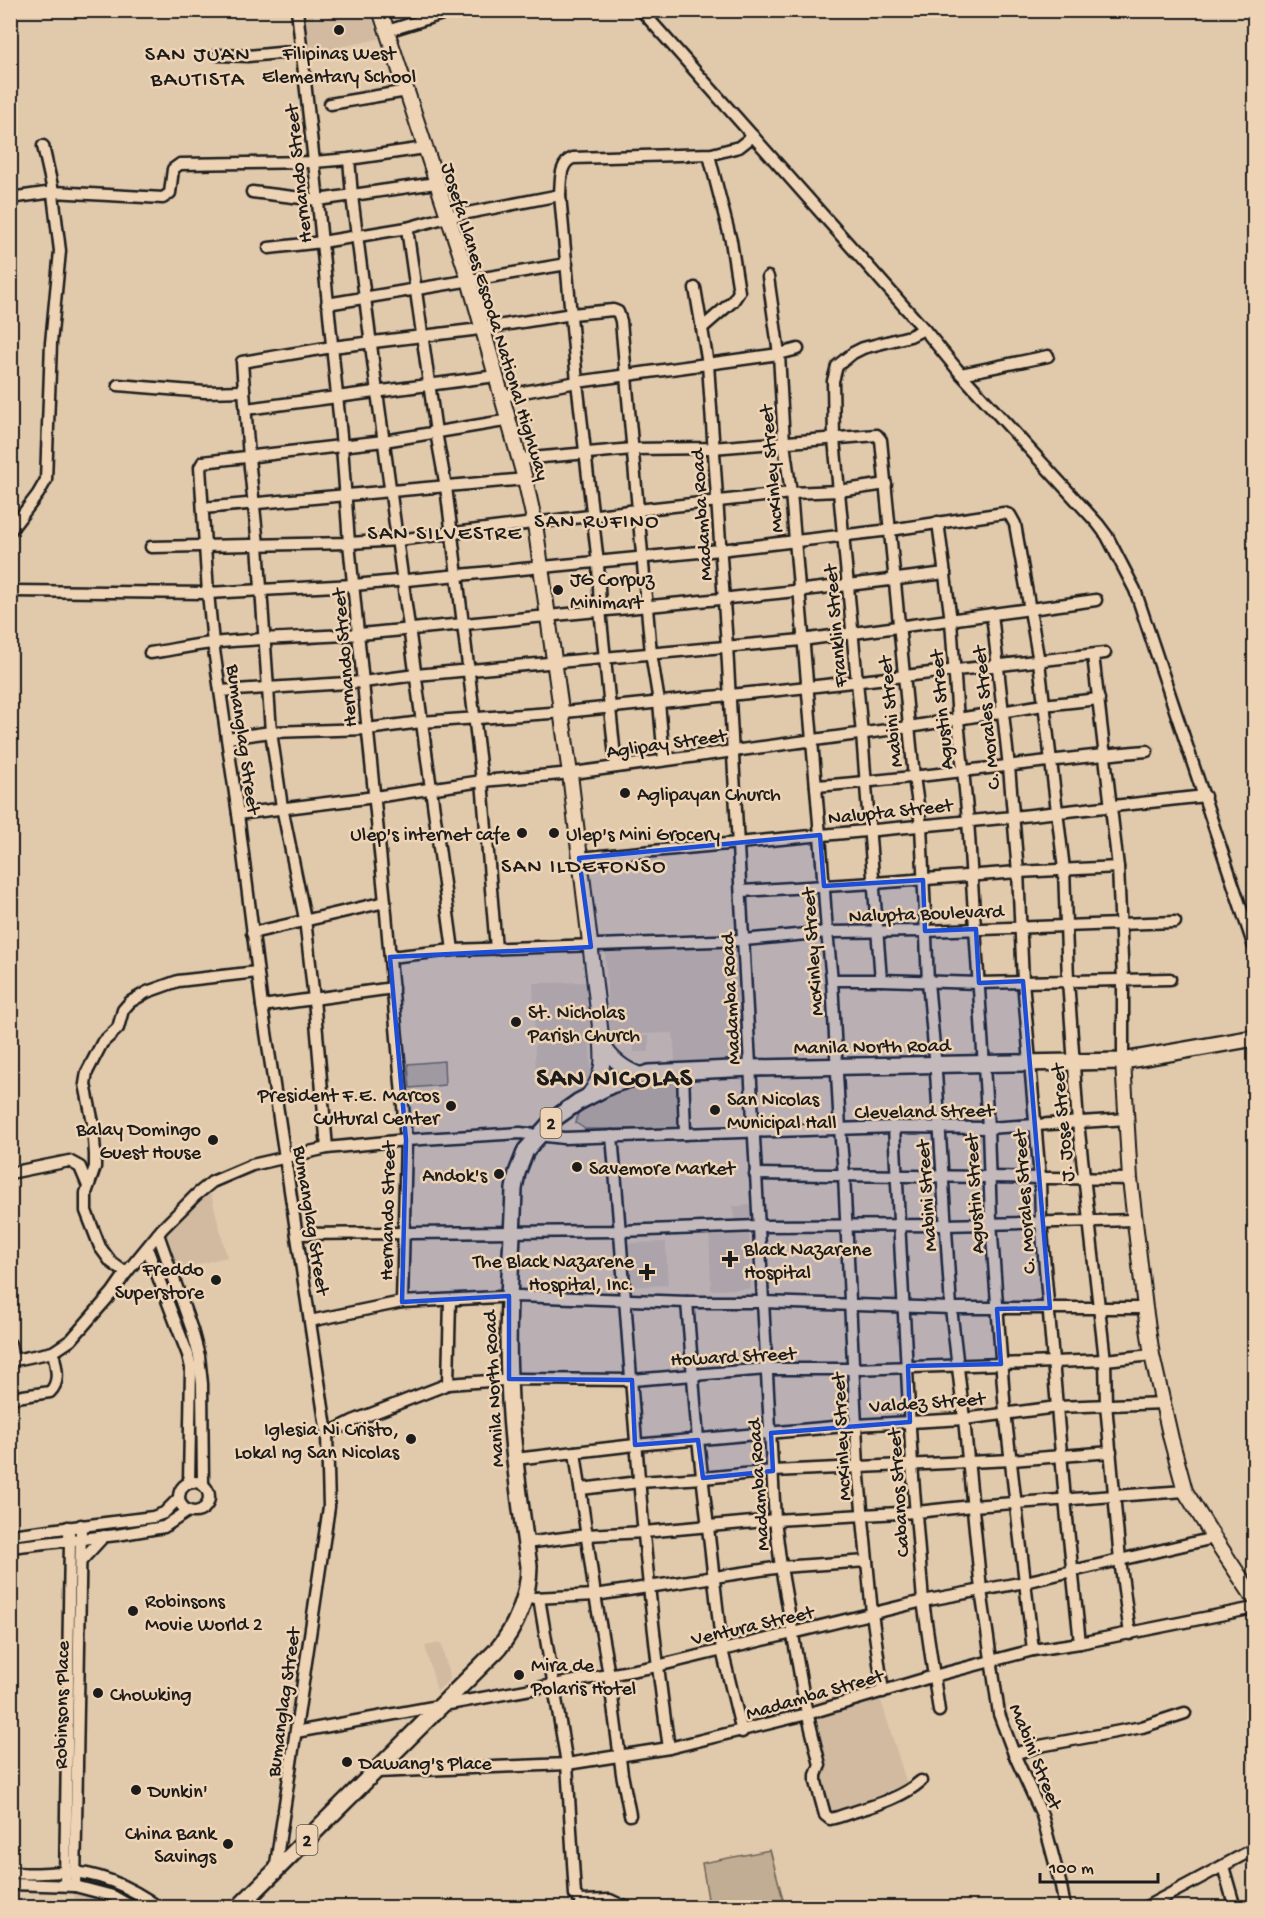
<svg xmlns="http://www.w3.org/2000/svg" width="1265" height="1918" font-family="'Gochi Hand',sans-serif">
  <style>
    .built { fill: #d1baa0 }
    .green { fill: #c1ac94; stroke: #6e6458; stroke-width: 1.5 }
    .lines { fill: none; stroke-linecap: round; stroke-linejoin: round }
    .minor-casing { stroke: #1c1c1c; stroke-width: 15 }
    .major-casing { stroke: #1c1c1c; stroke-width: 18 }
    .highway-casing { stroke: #1c1c1c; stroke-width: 20 }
    .minor { stroke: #eed4b5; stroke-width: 10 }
    .major { stroke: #eed4b5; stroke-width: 14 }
    .highway { stroke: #eed4b5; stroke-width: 15 }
    .marked { fill: #1d4ed8; fill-opacity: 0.2; stroke: #1d4ed8; stroke-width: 4.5; stroke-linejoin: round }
    .poi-dot { fill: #1c1c1c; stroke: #eed4b5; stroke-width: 2 }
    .labels { text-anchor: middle; stroke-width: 5; stroke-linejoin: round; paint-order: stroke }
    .shield { fill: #eed4b5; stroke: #5b534a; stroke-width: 1.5 }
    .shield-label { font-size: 18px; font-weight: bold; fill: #1c1c1c }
    .poi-label { font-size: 20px; fill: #1c1c1c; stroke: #eed4b5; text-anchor: start }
    .street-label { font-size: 20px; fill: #1c1c1c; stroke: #eed4b5 }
    .quarter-label { font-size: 22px; letter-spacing: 1.5px; fill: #1c1c1c; stroke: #eed4b5 }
    .district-label { font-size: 26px; font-weight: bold; letter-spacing: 1.5px; fill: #1c1c1c; stroke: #eed4b5 }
  </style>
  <rect width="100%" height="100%" fill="#e1c9ac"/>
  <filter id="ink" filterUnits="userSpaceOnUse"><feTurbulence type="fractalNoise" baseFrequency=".0167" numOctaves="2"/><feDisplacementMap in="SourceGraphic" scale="12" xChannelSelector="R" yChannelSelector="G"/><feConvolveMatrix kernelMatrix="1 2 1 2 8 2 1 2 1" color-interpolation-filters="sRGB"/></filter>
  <g filter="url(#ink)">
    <g class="built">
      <polygon points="349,11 370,11 379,39 306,54 301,18 313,14 315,20"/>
      <polygon points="738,939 745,1062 675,1061 673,1033 609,1035 605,947"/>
      <polygon points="589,982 591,1079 536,1080 533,983"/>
      <polygon points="633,1036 649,1036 649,1052 634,1052"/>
      <polygon points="209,1187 227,1257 175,1270 165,1233"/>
      <polygon points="752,1205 753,1220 734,1220 733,1206"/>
      <polygon points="749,1227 751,1289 711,1290 709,1228"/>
      <polygon points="666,1242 668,1285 627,1287 625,1243"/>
      <polygon points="441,1643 450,1679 437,1691 425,1646"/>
      <polygon points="880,1697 908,1788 884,1799 827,1815 817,1779 811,1719"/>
      <polygon points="89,1882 131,1901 139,1907 75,1907 74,1889"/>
    </g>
    <g class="green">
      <polygon points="444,1061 445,1085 410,1088 408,1064"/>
      <polygon points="680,1077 680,1129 585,1129 576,1123 578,1113 606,1097 647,1079"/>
      <polygon points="770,1850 785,1907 668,1907 708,1899 702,1863"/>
    </g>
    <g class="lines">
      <g class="minor-casing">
        <g id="minor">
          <polyline points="297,10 314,162 342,446 349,543 385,902 406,1140 402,1302"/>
          <polyline points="641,10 924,329 961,374 1098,524 1107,536 1135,590 1254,947"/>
          <polyline points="387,31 455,10"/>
          <polyline points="218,55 248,56 301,51"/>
          <polyline points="330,104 407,91"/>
          <polyline points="349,159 352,196 377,392 453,950"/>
          <polyline points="252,192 318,200 436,183"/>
          <polyline points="10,198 53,192 163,198 170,193 173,169 180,164 314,162 349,159 425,148"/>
          <polyline points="407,228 436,432 446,487 463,624 482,781 496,949"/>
          <polyline points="269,248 322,242 407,228 447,217 560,195"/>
          <polyline points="768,277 779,354 784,443 791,493 820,835 827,932 832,980 840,1129 844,1175 858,1467 872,1613 883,1692"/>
          <path d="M695,288L708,364L727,646L775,1520L781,1567L805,1704L820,1765L816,1775V1782L825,1815L830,1819L838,1817C867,1807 898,1801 921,1781"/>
          <polyline points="327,304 567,264"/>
          <polyline points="702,328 733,301 739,292 731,241 709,155"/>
          <polyline points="961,374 1048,356"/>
          <polyline points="118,385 205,392 244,391"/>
          <polyline points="502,396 577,382 779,354 798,349"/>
          <polyline points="246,409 496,376"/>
          <polyline points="520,459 633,449 712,448 877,435 881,440 914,777 921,825 928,982 935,1057 951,1308 964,1419 981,1590 999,1714 1014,1754 1042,1815 1061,1886 1065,1908"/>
          <polyline points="203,508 525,479"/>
          <polyline points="938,522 951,621 958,720 968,820 988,1128 991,1222 1005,1412 1033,1650"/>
          <polyline points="10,531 38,494 46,480 51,343 60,251 52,186 43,146"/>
          <polyline points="151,547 349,543 398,540 637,510 791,493 839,491 886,484"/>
          <polyline points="10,591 208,593 354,585 720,550 890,530 1004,513 1010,515 1015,524 1039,662 1064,869 1068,980 1078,1123 1105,1360 1106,1404 1120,1560 1130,1634"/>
          <polyline points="992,614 1009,767 1018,872 1023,981 1040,1179 1041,1221 1065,1500 1080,1643"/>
          <path d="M150,653C171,650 192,645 213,643C265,637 319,638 371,633C563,614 754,598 945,573"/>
          <polyline points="1093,655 1118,867 1123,981 1123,1061"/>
          <polyline points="220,691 363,682 416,675 802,640 1096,600"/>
          <polyline points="227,738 271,732 367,729 421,722 565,712 808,687 1105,653"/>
          <path d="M616,767L600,610L598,563L577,382L560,195C561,182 559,163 573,158L712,154L739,147L753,136"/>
          <path d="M816,786C927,778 1036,760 1147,751"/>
          <polyline points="238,814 375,797 482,781 573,773 909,727 1043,705 1099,699"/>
          <polyline points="579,858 1013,817 1205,796"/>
          <polyline points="742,891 874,883 1018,872 1118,867"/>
          <polyline points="252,933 385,902"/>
          <polyline points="390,957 453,950 744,940 827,932 925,931 1175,922"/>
          <polyline points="832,980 881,980 979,983 1170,979"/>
          <polyline points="881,980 862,734 834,439 833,381 837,366 853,353 863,348 910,336 924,329"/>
          <polyline points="262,1006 393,988"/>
          <polyline points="683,1071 685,1134"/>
          <polyline points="894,1127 912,1465 923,1601 939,1711"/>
          <path d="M612,1136C630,1340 639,1545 669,1748"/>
          <polyline points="327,1148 314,999 305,919 282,807 271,732 258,545 249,458 242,362 332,347 472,330 572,314 613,310 618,312 621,321 651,653 659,702 664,760"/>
          <polyline points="10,1173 69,1161 80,1167 88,1186"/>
          <polyline points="755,1174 1130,1179"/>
          <polyline points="158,1234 192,1330 199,1356 202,1384 203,1485"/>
          <polyline points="297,1234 620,1231 758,1226 945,1225 1135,1220"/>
          <polyline points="147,1248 188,1355 191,1368 189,1483"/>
          <polyline points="126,1273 111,1262 100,1247 86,1211 86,1193 95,1167 95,1155 93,1123 85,1084 87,1072 102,1043 118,1028 123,1010 130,1002 147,992 178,981 257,972"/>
          <polyline points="687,1302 698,1440 722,1650 742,1732"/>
          <polyline points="310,1321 402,1302 517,1296 687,1302 762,1302 951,1308 1145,1308"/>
          <polyline points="10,1344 13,1361"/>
          <polyline points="10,1361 53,1352 71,1340 112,1293 126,1273 162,1229 196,1195 212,1182 252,1165 327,1148 406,1140 520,1133 564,1138 894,1127 988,1128 1127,1119"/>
          <polyline points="448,1384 450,1300"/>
          <path d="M10,1398L50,1392C61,1381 56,1367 53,1352"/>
          <polyline points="327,1434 353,1421 448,1384 517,1379 632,1380 767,1369 854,1369 1001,1364 1105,1360 1152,1355"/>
          <polyline points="575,1452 595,1595 609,1675 622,1774 630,1815"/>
          <polyline points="515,1459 635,1445 856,1425 964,1419 1057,1407 1164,1403"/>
          <circle cx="194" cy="1497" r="15"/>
          <polyline points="581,1489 639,1482 703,1478 773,1471 1012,1460 1111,1452"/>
          <polyline points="10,1535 153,1517 164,1513 179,1498"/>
          <polyline points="526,1543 587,1535 644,1532 775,1520 917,1512 972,1506 1185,1491"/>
          <polyline points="10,1547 117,1535 164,1527 188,1511"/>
          <polyline points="81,1561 104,1536"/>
          <polyline points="534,1598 595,1595 781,1567 867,1561"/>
          <polyline points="539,1598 567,1764 575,1895 581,1901 610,1900 627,1908"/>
          <polyline points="296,1732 657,1666 923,1601 1025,1582 1214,1538"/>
          <polyline points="1014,1754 1040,1746 1142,1727 1185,1713"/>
          <polyline points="377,1772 567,1764 669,1748 807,1714 934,1676 1033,1650 1080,1643 1254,1608"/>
          <polyline points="1223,1866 1235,1908"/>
          <polyline points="275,1871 329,1507 327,1434 262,1006 238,814 213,643 208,593 200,467 203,462 384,441 510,420"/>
          <path d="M10,1872C28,1876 48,1872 66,1872C101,1872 132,1888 160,1908"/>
          <polyline points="10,1884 75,1886 113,1896 134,1908"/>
          <polyline points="65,1885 70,1540 68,1527"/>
          <polyline points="75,1886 81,1525"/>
          <polyline points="1144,1908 1254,1849"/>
        </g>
      </g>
      <g class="major-casing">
        <g id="major">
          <path d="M380,10L469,280L525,479L535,524L570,774L600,1027C603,1054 607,1073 588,1096"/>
          <path d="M602,1043C610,1058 624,1069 640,1075"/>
          <polyline points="1123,1061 1130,1179 1145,1308 1152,1355 1171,1439 1185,1491 1214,1538 1254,1598"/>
        </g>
      </g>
      <g class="highway-casing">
        <path id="highway" d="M238,1908L497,1650C516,1628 529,1595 529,1566C520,1504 511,1441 509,1378C506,1315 512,1252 514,1189L517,1173L526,1150L554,1119L578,1102L611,1085L649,1073L751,1068L1123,1061L1254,1038"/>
      </g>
      <use href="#minor" class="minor"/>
      <use href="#major" class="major"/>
      <use href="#highway" class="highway"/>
    </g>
  </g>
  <path class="marked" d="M820,835L824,886L923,880L925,931L976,929L979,983L1023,981L1050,1308L997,1309L1001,1364L908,1366L910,1422L771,1433L773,1471L703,1478L698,1440L635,1445L632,1380L509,1379V1296L402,1302L406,1140L390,957L591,947L579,858Z"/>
  <g class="poi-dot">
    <circle cx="339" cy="30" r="6"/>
    <circle cx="558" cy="590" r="6"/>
    <circle cx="625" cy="793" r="6"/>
    <circle cx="522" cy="833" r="6"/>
    <circle cx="554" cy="833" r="6"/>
    <circle cx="516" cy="1022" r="6"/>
    <circle cx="451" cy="1106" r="6"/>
    <circle cx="715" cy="1110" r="6"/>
    <circle cx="213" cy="1140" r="6"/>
    <circle cx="577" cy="1167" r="6"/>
    <circle cx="499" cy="1174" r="6"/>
    <path d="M727 1250h6v6h6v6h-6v6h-6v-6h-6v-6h6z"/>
    <path d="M644 1263h6v6h6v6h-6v6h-6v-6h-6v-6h6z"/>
    <circle cx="216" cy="1280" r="6"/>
    <circle cx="411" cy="1439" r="6"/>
    <circle cx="133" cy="1611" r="6"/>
    <circle cx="519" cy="1675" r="6"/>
    <circle cx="98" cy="1693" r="6"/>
    <circle cx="347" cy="1762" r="6"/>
    <circle cx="136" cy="1790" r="6"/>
    <circle cx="228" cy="1844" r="6"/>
  </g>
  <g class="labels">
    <g class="shield">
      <rect x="540.5" y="1108" width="21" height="30" rx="4.5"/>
      <rect x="296.5" y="1825" width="21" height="30" rx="4.5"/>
    </g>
    <g class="shield-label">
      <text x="551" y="1129">2</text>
      <text x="307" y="1846">2</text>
    </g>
    <g class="poi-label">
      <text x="339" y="59" text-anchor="middle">Filipinas West<tspan x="339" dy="23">Elementary School</tspan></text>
      <text x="570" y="585">JG Corpuz<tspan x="570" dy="23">Minimart</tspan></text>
      <text x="637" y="800">Aglipayan Church</text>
      <text x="510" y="840" text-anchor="end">Ulep's internet cafe</text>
      <text x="566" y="840">Ulep's Mini Grocery</text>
      <text x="528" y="1018">St. Nicholas<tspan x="528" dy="23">Parish Church</tspan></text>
      <text x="439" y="1101" text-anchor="end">President F.E. Marcos<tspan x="439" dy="23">Cultural Center</tspan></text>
      <text x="727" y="1105">San Nicolas<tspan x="727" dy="23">Municipal Hall</tspan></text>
      <text x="201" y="1135" text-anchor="end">Balay Domingo<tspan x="201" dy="23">Guest House</tspan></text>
      <text x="589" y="1174">Savemore Market</text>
      <text x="487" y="1181" text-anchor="end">Andok's</text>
      <text x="744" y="1255">Black Nazarene<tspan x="744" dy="23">Hospital</tspan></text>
      <text x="634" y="1267" text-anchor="end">The Black Nazarene<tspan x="634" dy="23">Hospital, Inc.</tspan></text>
      <text x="204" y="1275" text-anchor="end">Freddo<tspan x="204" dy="23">Superstore</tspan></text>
      <text x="399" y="1435" text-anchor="end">Iglesia Ni Cristo,<tspan x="399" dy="23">Lokal ng San Nicolas</tspan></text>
      <text x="145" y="1607">Robinsons<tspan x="145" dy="23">Movie World 2</tspan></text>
      <text x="531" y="1671">Mira de<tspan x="531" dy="23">Polaris Hotel</tspan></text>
      <text x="110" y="1700">Chowking</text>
      <text x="359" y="1769">Dawang's Place</text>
      <text x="148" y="1797">Dunkin'</text>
      <text x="216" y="1839" text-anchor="end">China Bank<tspan x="216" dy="23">Savings</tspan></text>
    </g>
    <g class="street-label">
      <text transform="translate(297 174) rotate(-96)" y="7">Hernando Street</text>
      <text transform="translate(497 321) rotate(73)" y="7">Josefa Llanes Escoda National Highway</text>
      <text transform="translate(770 469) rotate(-95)" y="7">McKinley Street</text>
      <text transform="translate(700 515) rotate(-94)" y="7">Madamba Road</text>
      <text transform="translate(834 626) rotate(-95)" y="7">Franklin Street</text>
      <text transform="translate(343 658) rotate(-95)" y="7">Hernando Street</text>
      <text transform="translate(940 710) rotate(-95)" y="7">Agustin Street</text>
      <text transform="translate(889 712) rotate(-96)" y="7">Mabini Street</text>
      <text transform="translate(985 718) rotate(-96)" y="7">C. Morales Street</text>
      <text transform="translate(245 739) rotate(82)" y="7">Bumanglag Street</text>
      <text transform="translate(666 742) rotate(-8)" y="7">Aglipay Street</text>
      <text transform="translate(890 810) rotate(-6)" y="7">Nalupta Street</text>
      <text transform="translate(926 912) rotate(-2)" y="7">Nalupta Boulevard</text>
      <text transform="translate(811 952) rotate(-94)" y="7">McKinley Street</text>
      <text transform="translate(729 999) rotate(-93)" y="7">Madamba Road</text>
      <text transform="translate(872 1045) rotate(-1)" y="7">Manila North Road</text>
      <text transform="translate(924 1110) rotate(-1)" y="7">Cleveland Street</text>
      <text transform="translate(1061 1123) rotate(-95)" y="7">J. Jose Street</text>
      <text transform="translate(973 1194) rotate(-93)" y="7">Agustin Street</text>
      <text transform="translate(925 1196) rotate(-94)" y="7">Mabini Street</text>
      <text transform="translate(1023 1202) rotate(-94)" y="7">C. Morales Street</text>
      <text transform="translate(386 1211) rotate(-89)" y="7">Hernando Street</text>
      <text transform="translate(313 1220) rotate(81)" y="7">Bumanglag Street</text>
      <text transform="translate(733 1355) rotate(-3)" y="7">Howard Street</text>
      <text transform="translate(492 1389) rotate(-93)" y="7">Manila North Road</text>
      <text transform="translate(927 1401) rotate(-4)" y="7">Valdez Street</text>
      <text transform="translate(840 1437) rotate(-93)" y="7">McKinley Street</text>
      <text transform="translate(757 1485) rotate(-94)" y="7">Madamba Road</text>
      <text transform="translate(897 1493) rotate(-94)" y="7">Cabanos Street</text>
      <text transform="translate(752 1624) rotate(-13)" y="7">Ventura Street</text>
      <text transform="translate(814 1693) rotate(-16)" y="7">Madamba Street</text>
      <text transform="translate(282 1702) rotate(-82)" y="7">Bumanglag Street</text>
      <text transform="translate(60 1705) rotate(-89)" y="7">Robinsons Place</text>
      <text transform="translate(1037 1756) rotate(68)" y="7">Mabini Street</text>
    </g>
    <g class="quarter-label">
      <text x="198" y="60">SAN JUAN<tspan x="198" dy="25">BAUTISTA</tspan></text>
      <text x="597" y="527">SAN RUFINO</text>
      <text x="445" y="539">SAN SILVESTRE</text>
      <text x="584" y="872">SAN ILDEFONSO</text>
    </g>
    <g class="district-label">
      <text x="615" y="1085">SAN NICOLAS</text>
    </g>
  </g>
  <rect width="1265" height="1918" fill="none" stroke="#eed4b5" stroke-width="36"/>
  <rect x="18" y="18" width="1229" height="1882" fill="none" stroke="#1c1c1c" stroke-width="2" filter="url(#ink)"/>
  <path d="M1040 1873v9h118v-9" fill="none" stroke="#1c1c1c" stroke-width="3"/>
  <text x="1049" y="1873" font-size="18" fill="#1c1c1c" stroke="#eed4b5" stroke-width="4.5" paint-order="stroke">100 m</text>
</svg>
